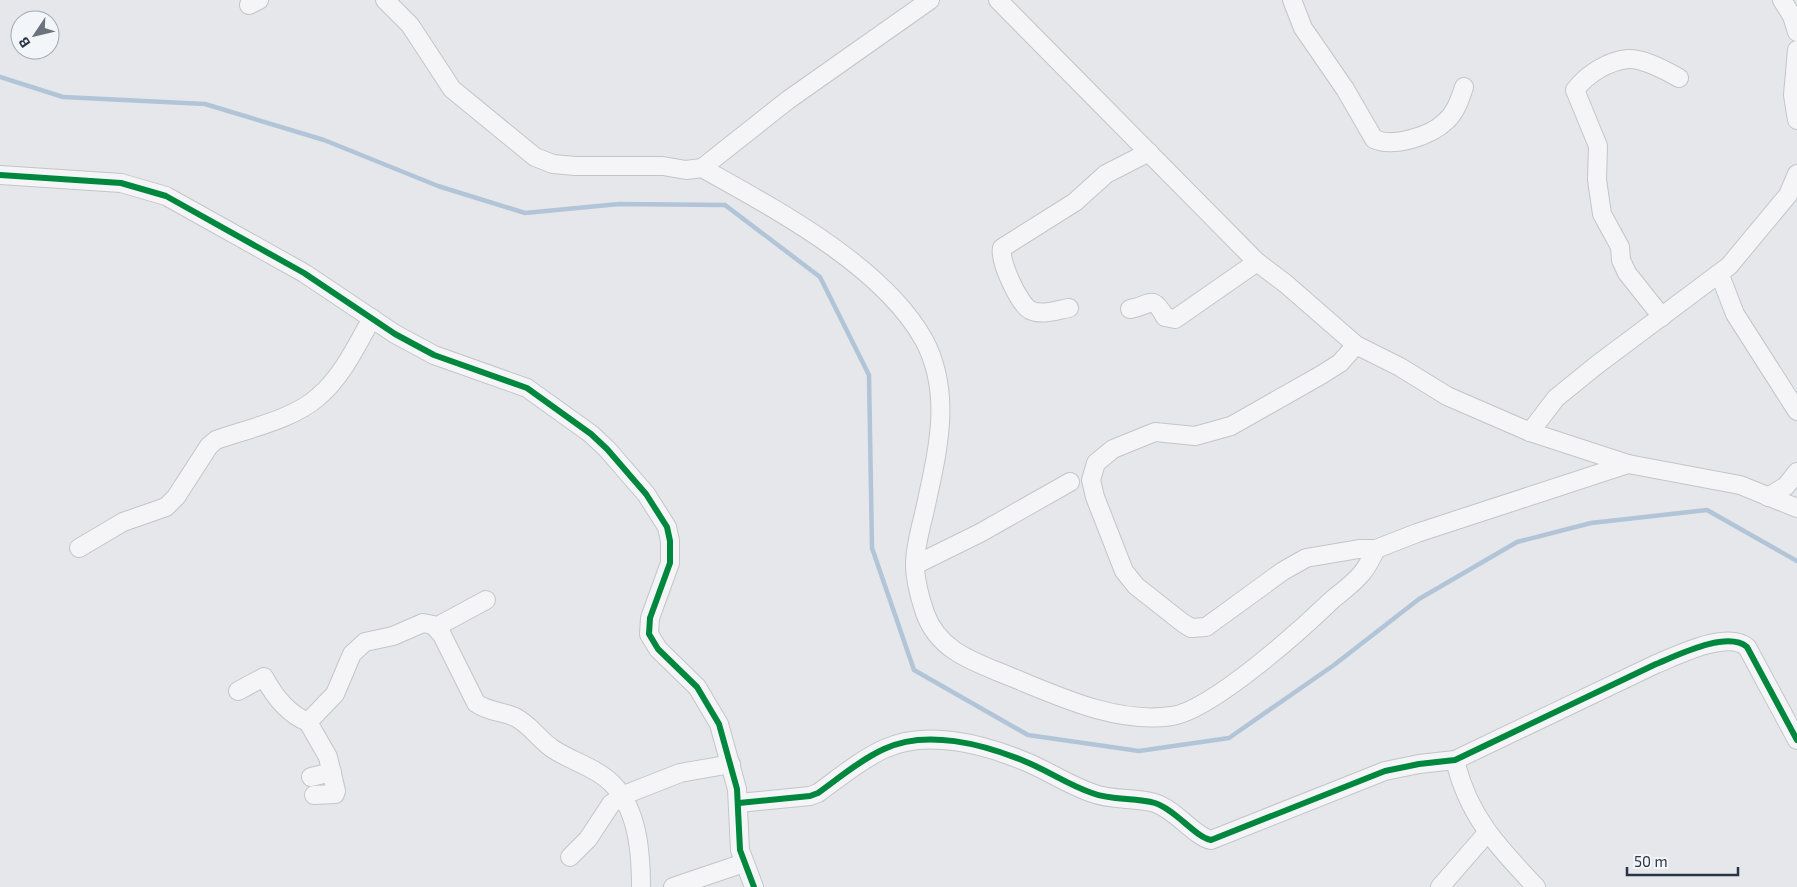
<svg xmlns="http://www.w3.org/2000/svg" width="1797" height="887" font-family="'Exo 2',sans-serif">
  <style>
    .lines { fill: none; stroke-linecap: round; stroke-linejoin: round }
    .stream { stroke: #b2c4d7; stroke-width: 4.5 }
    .minor-casing { stroke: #c3c5c8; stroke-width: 20 }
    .minor { stroke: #f5f5f7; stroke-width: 18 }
    .cycleway-casing { stroke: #f3f6f9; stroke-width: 9 }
    .cycleway { stroke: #00873e; stroke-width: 6 }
  </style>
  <rect width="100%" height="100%" fill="#e5e7ea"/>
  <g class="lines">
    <polyline class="stream" points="0,77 63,97 205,104 324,140 438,186 525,213 619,204 725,205 820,277 869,375 872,548 914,670 1028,735 1139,751 1229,738 1334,665 1419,599 1517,542 1591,523 1707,510 1797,561"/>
    <g class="minor-casing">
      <g id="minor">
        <polyline points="385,0 410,25 452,89 535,157 553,164 575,166 663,166 686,170 702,168 788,100 930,0"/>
        <polyline points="998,0 1257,262 1286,284 1356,345 1400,367 1447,396 1530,432 1628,464 1740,485 1797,508"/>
        <path d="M1292,0L1303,28L1345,89L1374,139C1393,148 1431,136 1446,121C1456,112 1460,99 1464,87"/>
        <polyline points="1782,0 1792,16 1797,32"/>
        <polyline points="249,5 259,0"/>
        <polyline points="1797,50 1793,95 1797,120"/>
        <path d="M702,168C775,209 882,265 924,340C954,396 936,457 924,514C920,530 915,548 915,564C915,580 920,598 925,613C939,652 975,662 1011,677C1060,697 1117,724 1172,716C1212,710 1302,629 1333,599C1343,591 1354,583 1362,573C1368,566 1372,557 1376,549"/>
        <polyline points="0,175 121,183 166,196 304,273 395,334 434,355 527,388 591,434 607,449 646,494 667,527 670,541 670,563 650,618 649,634 658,649 697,687 719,724 737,789 740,850 754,887"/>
        <polyline points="1720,275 1735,314 1797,411"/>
        <path d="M1069,308C1057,310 1042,316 1030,310C1019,304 999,261 1002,248L1075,202L1106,174L1149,152"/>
        <path d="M1130,309C1150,306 1152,293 1165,317L1175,319L1257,262"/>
        <path d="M1662,317L1627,273L1621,260L1620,247L1602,214L1597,180L1598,146L1575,90C1587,74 1608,61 1628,59C1642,58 1667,71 1679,78"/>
        <polyline points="1356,345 1340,363 1321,375 1231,426 1195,436 1155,432 1113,449 1096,463 1091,480 1095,497 1124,571 1136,586 1183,623 1191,628 1206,627 1283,571 1306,558 1359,549 1376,549 1417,533 1628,464"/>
        <polyline points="1530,432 1556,398 1598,364 1729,266 1788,195 1797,174"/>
        <polyline points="1768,497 1786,486 1797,472"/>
        <path d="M79,548L123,522L166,507L176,497L209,446L216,440C247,429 294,419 318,397C342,377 357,345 372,318"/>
        <polyline points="915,565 980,533 1070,482"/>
        <polyline points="436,627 486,600"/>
        <path d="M238,691L264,677C274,696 288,714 308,722"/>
        <path d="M1455,760C1468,816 1498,847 1536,887"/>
        <polyline points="311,777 332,772"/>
        <path d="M314,795L335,794L336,791L328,757L308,722L335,694L352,654L365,642L393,636L423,623L433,625L442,635L476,703C488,712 502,711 515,717C531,725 539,740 553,749C568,759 585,764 600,774C637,797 641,848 641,887"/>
        <path d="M739,803L810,796L818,793C839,778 860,760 884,749C926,729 983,744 1024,761C1047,770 1068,785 1092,793C1112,801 1135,797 1155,803C1176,810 1195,837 1211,840L1385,771L1419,764L1455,760L1656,664C1676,656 1727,630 1747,647L1797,740"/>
        <polyline points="570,857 588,839 611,804 624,795 680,773 731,764"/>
        <polyline points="673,887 744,863"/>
        <polyline points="1440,887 1487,833"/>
      </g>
    </g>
    <use href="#minor" class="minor"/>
    <g class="cycleway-casing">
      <g id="cycleway">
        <polyline points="0,175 121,183 166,196 304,273 395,334 434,355 527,388 591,434 607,449 646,494 667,527 670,541 670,563 650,618 649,634 658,649 697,687 719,724 737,789 740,850 754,887"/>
        <path d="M739,803L810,796L818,793C839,778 860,760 884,749C926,729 983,744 1024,761C1047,770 1068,785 1092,793C1112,801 1135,797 1155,803C1176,810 1195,837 1211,840L1385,771L1419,764L1455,760L1656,664C1676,656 1727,630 1747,647L1797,740"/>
      </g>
    </g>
    <use href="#cycleway" class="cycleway"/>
  </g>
  <g transform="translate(35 35) rotate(235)"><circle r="24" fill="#f3f6f9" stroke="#a2a8b1"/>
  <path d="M0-4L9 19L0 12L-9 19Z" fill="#6b737f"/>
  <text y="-8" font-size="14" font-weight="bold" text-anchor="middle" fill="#293446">B</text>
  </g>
  <path d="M1627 867v8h111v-8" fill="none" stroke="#293446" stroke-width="2.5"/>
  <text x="1634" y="867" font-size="15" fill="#293446" stroke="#f3f6f9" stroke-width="4" paint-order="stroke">50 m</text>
</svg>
